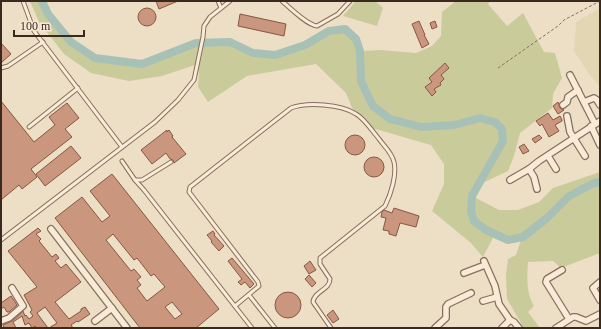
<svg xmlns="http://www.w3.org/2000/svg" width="601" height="329" font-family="Georgia,serif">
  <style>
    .farmland { fill: #e3d7b3 }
    .green { fill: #cacb9a }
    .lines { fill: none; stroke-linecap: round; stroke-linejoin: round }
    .river { stroke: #a7c1b7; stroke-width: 8 }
    .building { fill: #ca967d; stroke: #875742; fill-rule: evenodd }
    .lane-casing { stroke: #886f5c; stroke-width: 5 }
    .street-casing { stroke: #886f5c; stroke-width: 8 }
    .path { stroke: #886f5c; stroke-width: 1; stroke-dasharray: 3 2; stroke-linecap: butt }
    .lane { stroke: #f8ecd9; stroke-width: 3 }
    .street { stroke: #f8ecd9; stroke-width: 5.5 }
  </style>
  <rect width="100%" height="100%" fill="#eddec6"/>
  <polygon class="farmland" points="600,8 600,87 589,74 574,51 576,22"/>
  <g class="green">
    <path d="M30,1H42L48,14L71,42L95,58L142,64L196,43L230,42L253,53L275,55L305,45L329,31L345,29L356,39L361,51L381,50L416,53L432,46L441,36L442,12L456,1H490L488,4L507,26L523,13L544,52L555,53L562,78L553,94L552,108L520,133L514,156L508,171L478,185L472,196L499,210H518L539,202L553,188L600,172V253L561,268L553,261L528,262C527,278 526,292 534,306L528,312L540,328H524L507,299L506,275L508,259L516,255L522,237L508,240L495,234L483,257L471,243L432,211L444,184V164L431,145L372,128L355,115L346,93L316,64L247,76L208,102L198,87L199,73L198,64L162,76L129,81L91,73L64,54L39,22Z"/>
    <polygon points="356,1 375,1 383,8 377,26 343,16"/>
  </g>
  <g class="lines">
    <polyline class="river" points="42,1 48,14 71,42 95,58 142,64 196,43 230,42 253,53 275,55 305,45 329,31 345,29 356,39 360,51 361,81 373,106 390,119 421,127 454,125 480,118 495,122 502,129 503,141 472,196 471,211 474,221 486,230 508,240 523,237 547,218 569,196 594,183 600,182"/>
  </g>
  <g class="building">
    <polygon points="156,1 178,1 159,9"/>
    <circle cx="147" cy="17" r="9"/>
    <polygon points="240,14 286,24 284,36 238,26"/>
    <polygon points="419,21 425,35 424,35 429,44 422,48 412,24"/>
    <polygon points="435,21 437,27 432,29 430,23"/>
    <polygon points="1,43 11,54 1,63"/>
    <polygon points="445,63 449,68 441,75 444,79 440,83 441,85 434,89 436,92 432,96 425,87 432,82 429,78"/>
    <polygon points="1,101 34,142 55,125 49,117 67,103 79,118 65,129 72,137 31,169 37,177 22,189 19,185 1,200"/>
    <polygon points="558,102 560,108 564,110 558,114 553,106"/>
    <polygon points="548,113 553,120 560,116 562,120 562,121 555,125 559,131 549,137 542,124 540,126 536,121"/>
    <polygon points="167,130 167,132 169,130 173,136 172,137 186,154 174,163 173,160 170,159 166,153 152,164 141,150"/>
    <polygon points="539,135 542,138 535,143 532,139"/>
    <circle cx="355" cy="145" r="10"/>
    <polygon points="524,144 529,151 523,154 519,147"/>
    <polygon points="71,146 81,158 45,186 36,174"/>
    <circle cx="374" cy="167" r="10"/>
    <path d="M112,174L219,309L196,328H140L55,218L82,197L102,222L110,216L90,191ZM113,234L134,260L137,258L151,276L154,274L165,287L147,301L137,288L141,285L137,280L141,277L134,269L131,271L106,240ZM172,302L182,314L175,319L165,307Z"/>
    <polygon points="394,208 419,216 416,227 400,223 396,236 389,234 389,231 383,230 386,218 381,217 382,212 384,210 392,213"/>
    <polygon points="38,228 41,231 36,234 41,239 39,241 52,257 56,254 59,258 55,261 61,268 66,264 81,282 55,302 69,319 81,311 81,309 85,307 90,314 78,322 77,321 71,325 73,328 49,328 57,323 45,307 37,313 48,328 37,328 35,326 32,328 29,323 25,325 22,316 13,322 16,328 4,328 3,325 12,321 23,311 25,316 26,315 29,319 33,316 30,312 32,310 24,295 37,287 8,251"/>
    <polygon points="213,231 215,234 214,235 224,246 219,251 211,242 212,241 207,235"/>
    <polygon points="232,258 254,284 250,288 245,282 241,285 238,282 242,279 228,261"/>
    <polygon points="310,261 316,270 309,274 304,266"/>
    <polygon points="309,275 316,283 312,287 305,279"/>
    <circle cx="288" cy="305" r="13"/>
    <polygon points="11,296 17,305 9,312 7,312 4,307 1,309 1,303"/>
    <polygon points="333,310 339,319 333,323 327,315"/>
  </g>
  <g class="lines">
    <g class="lane-casing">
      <g id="lane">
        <polyline points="23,1 34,31 122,147"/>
        <polyline points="218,1 221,8"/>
        <path d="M282,1C290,8 307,25 317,26L338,14L350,1"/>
        <polyline points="1,68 8,66 43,42"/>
        <polyline points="29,127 78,88"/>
        <polyline points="122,161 135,180 144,190 252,328"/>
        <polyline points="135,180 142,180 171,162"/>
        <polyline points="1,240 155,122 178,100 194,80 203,37 204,26 210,17 230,1"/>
        <polyline points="249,295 275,328"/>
        <path d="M235,306L259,286L258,282L189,192L190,187L291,108C307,102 341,104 356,114C364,118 373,132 379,139C384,146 392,153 394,162C397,175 391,194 385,206L320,258V264L330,279C330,290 314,291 313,302L331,328"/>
      </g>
    </g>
    <g class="street-casing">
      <g id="street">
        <polyline points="570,75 595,124"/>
        <polyline points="584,102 594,98 597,100 600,105"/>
        <polyline points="563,105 567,102 568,97 578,90"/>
        <polyline points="567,116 570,132 585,156"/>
        <polyline points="591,126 600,145"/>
        <polyline points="548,156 556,169"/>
        <polyline points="529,169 534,177 537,189"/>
        <polyline points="510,180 529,169 539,161 600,121"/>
        <polyline points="51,229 127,328"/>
        <polyline points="484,261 495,286 499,304 510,320"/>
        <polyline points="562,270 547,279 546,282 569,319"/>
        <polyline points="464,273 485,265"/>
        <polyline points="600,282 593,288 600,300"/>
        <polyline points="483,301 497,297"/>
        <polyline points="1,321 9,318 23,306 12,288"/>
        <polyline points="95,321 112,308"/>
        <polyline points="435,328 446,318 446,307 448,304 471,293"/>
        <polyline points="502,328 510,320 514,322 519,328"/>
        <polyline points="556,328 573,317 576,317 586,321 600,314"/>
      </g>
    </g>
    <polyline class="path" points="498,68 558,26 564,20 600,1"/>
    <use href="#lane" class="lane"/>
    <use href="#street" class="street"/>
  </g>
  <rect width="601" height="329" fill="none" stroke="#39291f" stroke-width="4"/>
  <path d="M14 30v6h70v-6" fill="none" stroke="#39291f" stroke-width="2"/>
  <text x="20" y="30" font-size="12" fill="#39291f" stroke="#f5e9d5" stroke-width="3" paint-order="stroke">100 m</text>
</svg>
